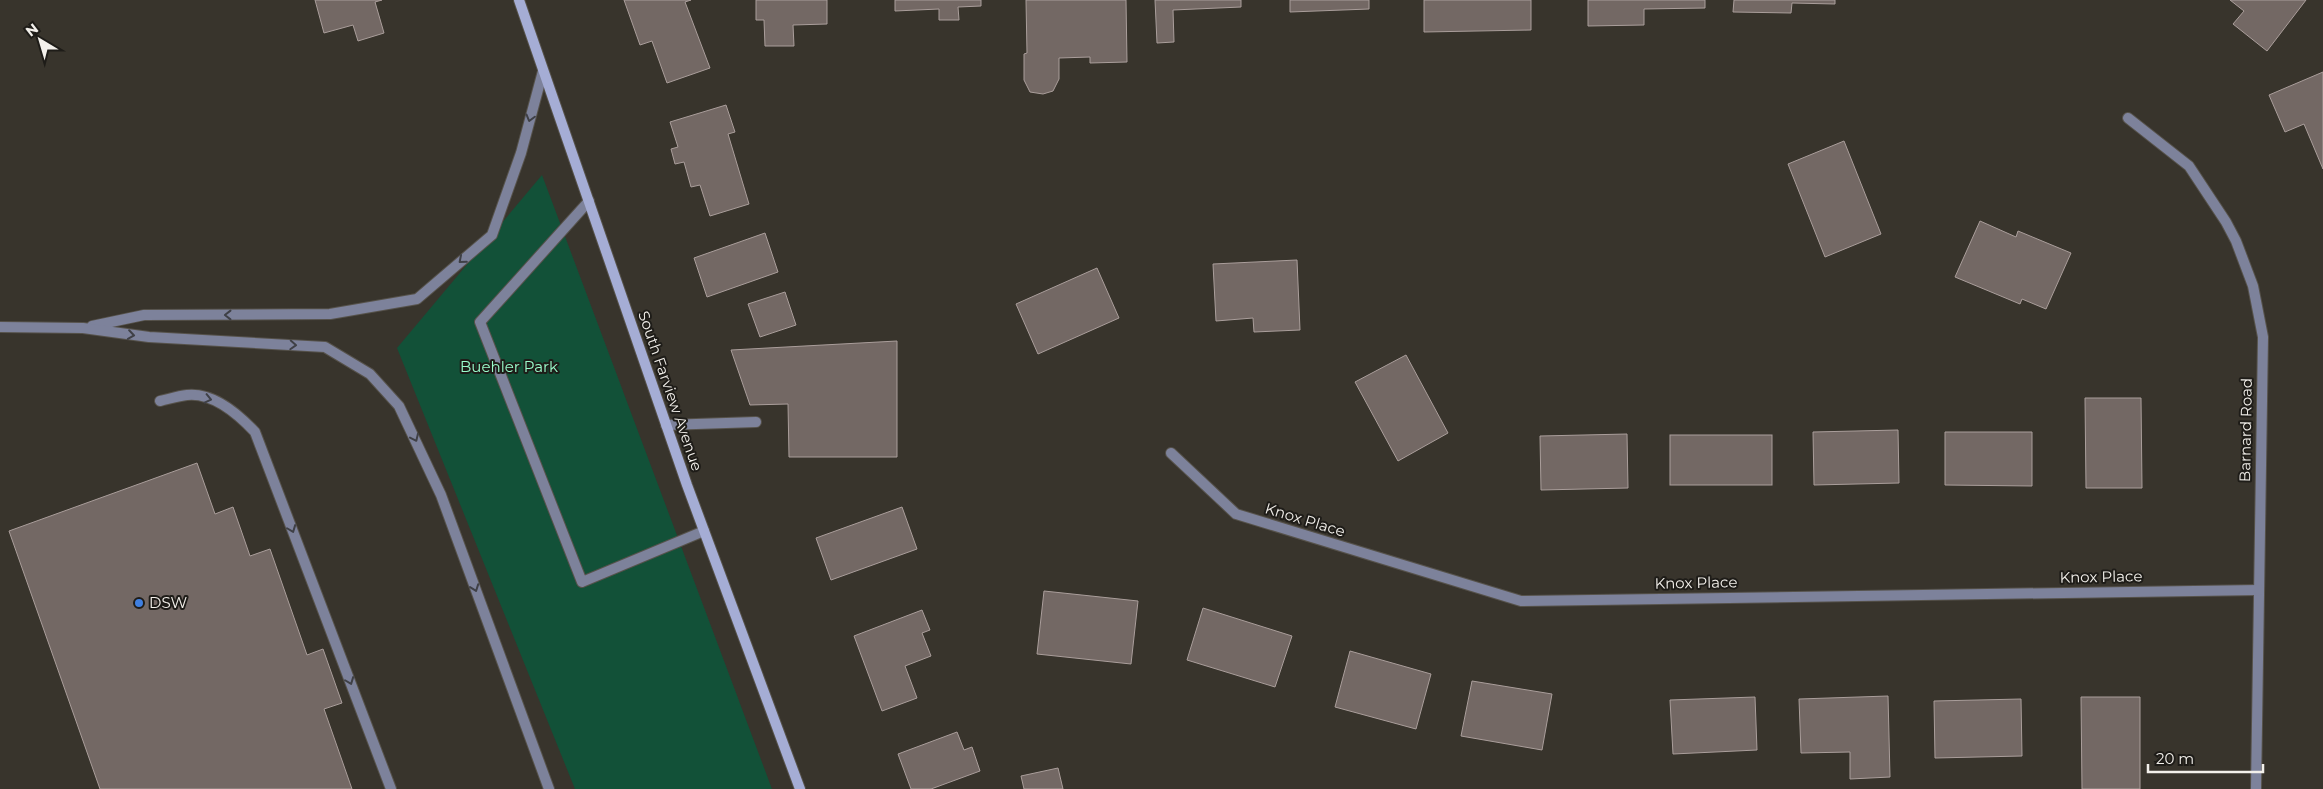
<svg xmlns="http://www.w3.org/2000/svg" width="2323" height="789" font-family="Montserrat,sans-serif">
  <style>
    .green { fill: #125138 }
    .building { fill: #736864; stroke: #aa9e9b }
    .lines { fill: none; stroke-linecap: round; stroke-linejoin: round }
    .lane-casing { stroke: #56524b; stroke-width: 12 }
    .street-casing { stroke: #56524b; stroke-width: 12 }
    .secondary-casing { stroke: #56524b; stroke-width: 12 }
    .lane { stroke: #7d829b; stroke-width: 10 }
    .street { stroke: #7d829b; stroke-width: 10 }
    .secondary { stroke: #a5add5; stroke-width: 10 }
    .oneway { stroke: #3f4046 }
    .shop-dot { fill: #3f7fe0; stroke: #1e1c18; stroke-width: 2 }
    .labels { text-anchor: middle; stroke-width: 4; stroke-linejoin: round; paint-order: stroke }
    .park-label { font-size: 15px; fill: #9afccc; stroke: #1e1c18 }
    .street-label { font-size: 15px; fill: #f3f0eb; stroke: #1e1c18 }
    .poi-label { font-size: 15px; fill: #f3f0eb; stroke: #1e1c18; text-anchor: start }
  </style>
  <rect width="100%" height="100%" fill="#38342c"/>
  <polygon class="green" points="542,175 772,789 575,789 397,348"/>
  <g class="building">
    <polygon points="315,0 382,0 375,2 384,33 358,41 353,25 324,33"/>
    <polygon points="624,0 691,0 685,2 710,68 667,83 652,41 640,45"/>
    <polygon points="756,0 827,0 827,24 793,25 794,46 765,46 764,20 756,20"/>
    <polygon points="895,0 981,0 981,6 958,7 959,20 939,20 939,9 895,11"/>
    <polygon points="1026,0 1126,0 1127,62 1090,63 1090,57 1059,58 1059,79 1053,91 1043,94 1030,92 1024,80 1024,54 1027,53"/>
    <polygon points="1155,0 1241,0 1241,7 1173,10 1174,42 1157,43"/>
    <polygon points="1290,0 1369,0 1369,9 1290,12"/>
    <polygon points="1424,0 1531,0 1531,30 1424,32"/>
    <polygon points="1588,0 1705,0 1705,8 1644,9 1644,25 1588,26"/>
    <polygon points="1734,0 1835,0 1835,4 1792,3 1791,13 1733,12"/>
    <polygon points="2230,0 2306,0 2267,51 2233,24 2244,11"/>
    <polygon points="2323,72 2323,169 2304,124 2285,132 2269,95"/>
    <polygon points="726,105 735,132 728,134 749,204 710,216 700,185 691,187 684,162 675,164 671,149 678,147 670,122"/>
    <polygon points="1844,141 1881,234 1825,257 1788,164"/>
    <polygon points="1980,221 2016,237 2018,231 2071,253 2046,309 2022,299 2020,304 1955,277"/>
    <polygon points="765,233 778,272 707,297 694,258"/>
    <polygon points="1297,260 1300,330 1254,332 1253,318 1216,321 1213,264"/>
    <polygon points="1097,268 1119,318 1038,354 1016,304"/>
    <polygon points="785,292 796,325 760,337 748,304"/>
    <polygon points="897,341 897,457 789,457 788,404 750,405 731,350"/>
    <polygon points="1406,355 1448,433 1398,461 1355,382"/>
    <polygon points="2085,398 2141,398 2142,488 2086,488"/>
    <polygon points="1898,430 1899,483 1814,485 1813,432"/>
    <polygon points="1945,432 2032,432 2032,486 1945,485"/>
    <polygon points="1627,434 1628,488 1541,490 1540,436"/>
    <rect x="1670" y="435" width="102" height="50"/>
    <polygon points="197,463 215,514 233,507 250,556 270,549 307,655 323,649 342,703 324,709 352,789 100,789 9,531"/>
    <polygon points="902,507 917,549 831,580 816,538"/>
    <polygon points="1044,591 1138,601 1131,664 1037,654"/>
    <polygon points="1203,608 1292,636 1275,687 1187,660"/>
    <polygon points="922,610 930,630 922,633 931,656 905,666 917,698 882,711 854,636"/>
    <polygon points="1350,651 1431,674 1416,729 1335,707"/>
    <polygon points="1472,681 1552,694 1542,750 1461,736"/>
    <polygon points="1888,696 1890,777 1850,779 1850,752 1801,753 1799,699"/>
    <polygon points="1755,697 1757,750 1673,754 1670,700"/>
    <polygon points="2081,697 2140,697 2140,789 2082,789"/>
    <polygon points="2021,699 2022,756 1935,758 1934,701"/>
    <polygon points="957,732 964,750 972,747 980,771 931,789 911,789 898,754"/>
    <polygon points="1058,768 1063,789 1024,789 1021,776"/>
  </g>
  <g class="lines">
    <g class="lane-casing">
      <g id="lane">
        <polyline points="589,201 480,322 582,582 704,531"/>
        <polyline points="92,326 144,315 330,314 417,299 492,235 521,153 543,71"/>
        <polyline points="0,327 83,328 149,337 325,347 370,374 399,406 441,495 549,789"/>
        <path d="M160,401C169,399 178,396 187,395C214,392 239,415 255,432L391,789"/>
        <polyline points="666,425 756,422"/>
      </g>
    </g>
    <g class="street-casing">
      <g id="street">
        <polyline points="2128,118 2189,166 2226,222 2236,241 2253,286 2263,337 2256,789"/>
        <polyline points="1171,453 1236,514 1521,601 2259,590"/>
      </g>
    </g>
    <g class="secondary-casing">
      <polyline id="secondary" points="519,0 687,485 800,789"/>
    </g>
    <use href="#lane" class="lane"/>
    <use href="#street" class="street"/>
    <use href="#secondary" class="secondary"/>
  </g>
  <defs><path id="oneway-chevron" d="M-2-3.5L2.5 0L-2 3.5" fill="none" stroke-width="1.6" stroke-linecap="round" stroke-linejoin="round" transform="scale(1.25)"/></defs>
  <g class="oneway">
    <use href="#oneway-chevron" transform="translate(530 118) rotate(105)"/>
    <use href="#oneway-chevron" transform="translate(462 260) rotate(139)"/>
    <use href="#oneway-chevron" transform="translate(228 315) rotate(180)"/>
    <use href="#oneway-chevron" transform="translate(131 335) rotate(8)"/>
    <use href="#oneway-chevron" transform="translate(293 345) rotate(3)"/>
    <use href="#oneway-chevron" transform="translate(208 399) rotate(13)"/>
    <use href="#oneway-chevron" transform="translate(415 438) rotate(65)"/>
    <use href="#oneway-chevron" transform="translate(292 529) rotate(69)"/>
    <use href="#oneway-chevron" transform="translate(475 588) rotate(70)"/>
    <use href="#oneway-chevron" transform="translate(350 681) rotate(69)"/>
  </g>
  <circle class="shop-dot" cx="139" cy="603" r="5"/>
  <g class="labels">
    <g class="park-label">
      <text x="509" y="372">Buehler Park</text>
    </g>
    <g class="street-label">
      <text transform="translate(670 391) rotate(71)" y="5">South Farview Avenue</text>
      <text transform="translate(2246 430) rotate(-89)" y="5">Barnard Road</text>
      <text transform="translate(1305 520) rotate(17)" y="5">Knox Place</text>
      <text transform="translate(2101 577) rotate(-1)" y="5">Knox Place</text>
      <text transform="translate(1696 583) rotate(-1)" y="5">Knox Place</text>
    </g>
    <g class="poi-label">
      <text x="149" y="608">DSW</text>
    </g>
  </g>
  <g transform="translate(40 40) rotate(322)" stroke="#1e1c18" stroke-width="4" paint-order="stroke">
  <path d="M0-4L9 19L0 12L-9 19Z" fill="#f3f0eb"/>
  <text y="-8" font-size="14" font-weight="bold" text-anchor="middle" fill="#f3f0eb">N</text>
  </g>
  <path d="M2148 764v8h115v-8" fill="none" stroke="#f3f0eb" stroke-width="2.5"/>
  <text x="2156" y="764" font-size="15" fill="#f3f0eb" stroke="#1e1c18" stroke-width="4" paint-order="stroke">20 m</text>
</svg>
